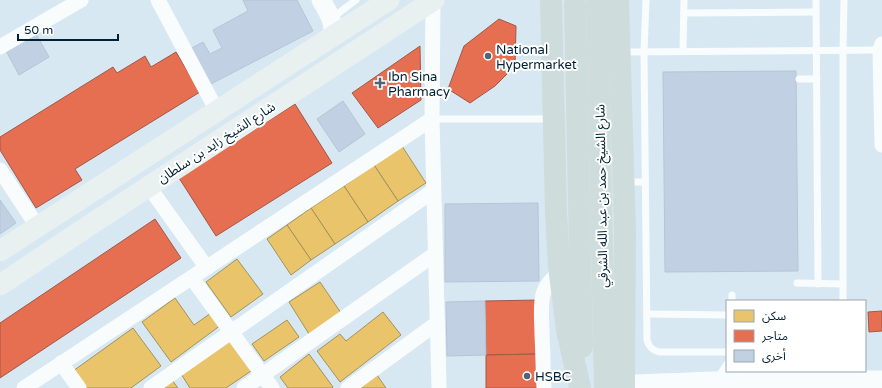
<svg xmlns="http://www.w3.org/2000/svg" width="882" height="388" font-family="'Varela Round','Noto Sans Arabic',sans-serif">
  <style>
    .homes { fill: #e9c46a; stroke: #a3935a }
    .shops { fill: #e76f51; stroke: #a25848 }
    .building { fill: #c1d1e3; stroke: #b5c5d6 }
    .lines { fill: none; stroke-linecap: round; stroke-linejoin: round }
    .service { stroke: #f9fcfd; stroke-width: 7 }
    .minor { stroke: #f9fcfd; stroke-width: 15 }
    .tertiary { stroke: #f9fcfd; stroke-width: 19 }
    .secondary { stroke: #e9f0f0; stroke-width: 21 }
    .trunk { stroke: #cedcdc; stroke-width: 22 }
    .poi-dot { fill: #4b6777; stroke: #fff; stroke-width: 1.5 }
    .labels { text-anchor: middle; stroke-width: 4; stroke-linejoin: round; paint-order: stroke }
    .poi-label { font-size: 13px; fill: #002134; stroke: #fff; text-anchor: start }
    .street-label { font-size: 13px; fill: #002134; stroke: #fff }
  </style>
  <rect width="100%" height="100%" fill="#d7e8f3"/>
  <g class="homes">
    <polygon points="402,146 426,183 398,201 374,165"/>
    <polygon points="374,165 398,201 368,222 344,186"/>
    <polygon points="344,186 368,222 335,244 311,208"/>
    <polygon points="311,208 335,244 311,260 287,225"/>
    <polygon points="287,225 311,260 291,275 267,239"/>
    <polygon points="237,259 263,294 231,317 206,282"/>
    <polygon points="320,282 341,313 309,334 289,302"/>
    <polygon points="175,298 194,325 211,313 221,325 171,362 142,322"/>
    <polygon points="383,312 401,335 340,382 317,351 340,334 346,341"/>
    <polygon points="287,320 299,337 264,361 252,344"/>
    <polygon points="133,328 161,366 131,388 86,388 73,371"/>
    <polygon points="230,340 251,371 226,388 190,388 181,374"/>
    <polygon points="309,354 333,387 332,388 288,388 280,377"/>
    <polygon points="377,375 386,388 359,388"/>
    <polygon points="172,380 178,388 161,388"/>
  </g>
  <g class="shops">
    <polygon points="499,19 516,26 515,66 495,86 470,103 448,89 464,46"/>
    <polygon points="420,46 421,100 378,128 352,93"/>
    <polygon points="176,52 200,92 75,169 82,180 36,208 0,150 0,137 113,67 117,73 145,56 151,67"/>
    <polygon points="295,104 332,163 216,236 179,178"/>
    <polygon points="155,219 181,258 0,378 0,323"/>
    <polygon points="539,300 539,354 486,355 485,301"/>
    <polygon points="882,311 882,331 869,332 868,312"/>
    <polygon points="539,354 540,388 486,388 486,355"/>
  </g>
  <g class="building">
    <polygon points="243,0 297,0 313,31 209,85 190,49 203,42 210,54 222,48 213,30 248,11"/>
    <polygon points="35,32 49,57 19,75 5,49"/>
    <polygon points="796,71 798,271 665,272 663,72"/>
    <polygon points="343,101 365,134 339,152 317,119"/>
    <polygon points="0,200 16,223 0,234"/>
    <polygon points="538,203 539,281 445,282 445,204"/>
    <polygon points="485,301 486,355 447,356 446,302"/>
  </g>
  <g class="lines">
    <g class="service">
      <path d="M646,0L644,52L647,340C649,347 652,350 659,352H727"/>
      <polyline points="816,0 818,284"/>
      <polyline points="684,13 816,12"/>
      <polyline points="332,18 356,0"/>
      <polyline points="683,51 684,0"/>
      <polyline points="623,52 880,50"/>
      <polyline points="799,79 817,79"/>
      <polyline points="432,119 552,119"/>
      <polyline points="625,182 645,182"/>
      <polyline points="797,283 843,284"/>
      <polyline points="732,295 732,301"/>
      <polyline points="843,301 843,50 844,0"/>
      <polyline points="647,314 727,315"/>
      <polyline points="717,379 727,364"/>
    </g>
    <g class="minor">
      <polyline points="158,0 217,111"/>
      <polyline points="433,0 432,119 439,388"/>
      <polyline points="882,44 880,50 882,145"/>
      <polyline points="0,47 81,0"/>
      <polyline points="0,170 37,226"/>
      <polyline points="149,187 207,268"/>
      <polyline points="192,278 272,388"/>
      <polyline points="61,363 79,388"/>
      <polyline points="24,388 432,119"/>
      <polyline points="151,388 433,191"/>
      <polyline points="244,388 435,254"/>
      <polyline points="348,388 437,323"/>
      <path d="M544,388C543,370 543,353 542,335C542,322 540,307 543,294C546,285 552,278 560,272"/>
    </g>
    <g class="tertiary">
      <path d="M321,0C329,14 334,20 333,36"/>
      <polyline points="610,385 715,381 882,380"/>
    </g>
    <g class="secondary">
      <polyline points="0,251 389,0"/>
      <polyline points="0,285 96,221 434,0"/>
    </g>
    <g class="trunk">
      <polyline points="551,0 556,212 559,266 567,330 580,388"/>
      <polyline points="618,0 625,232 624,388"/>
      <polyline points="575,4 582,347"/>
      <polyline points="597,4 605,388"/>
    </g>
  </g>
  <g class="poi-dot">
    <circle cx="488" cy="56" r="4"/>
    <path d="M378 77h4v4h4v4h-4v4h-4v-4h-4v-4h4z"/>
    <circle cx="527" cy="376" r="4"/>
  </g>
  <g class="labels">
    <g class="poi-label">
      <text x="496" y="54">National<tspan x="496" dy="15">Hypermarket</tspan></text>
      <text x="388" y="81">Ibn Sina<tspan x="388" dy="15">Pharmacy</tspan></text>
      <text x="535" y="381">HSBC</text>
    </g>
    <g class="street-label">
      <text transform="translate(216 142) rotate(-33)" y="5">شارع الشيخ زايد بن سلطان</text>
      <text transform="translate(601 196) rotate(-91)" y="5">شارع الشيخ حمد بن عبد الله الشرقي</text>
    </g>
  </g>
  <rect x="726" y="300" width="140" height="72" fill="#ffffff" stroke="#99a6ae"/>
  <rect x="734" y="310" width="20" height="12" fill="#e9c46a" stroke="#99a6ae"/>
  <text x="762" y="320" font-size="12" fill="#002134">سكن</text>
  <rect x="734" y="330" width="20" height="12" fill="#e76f51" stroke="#99a6ae"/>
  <text x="762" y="340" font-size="12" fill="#002134">متاجر</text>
  <rect x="734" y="350" width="20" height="12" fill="#c1d1e3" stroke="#99a6ae"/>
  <text x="762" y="360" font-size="12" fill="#002134">أخرى</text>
  <path d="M18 34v6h100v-6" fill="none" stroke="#002134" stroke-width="2"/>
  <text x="24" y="34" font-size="12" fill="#002134" stroke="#ffffff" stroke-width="3" paint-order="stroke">50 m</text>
</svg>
